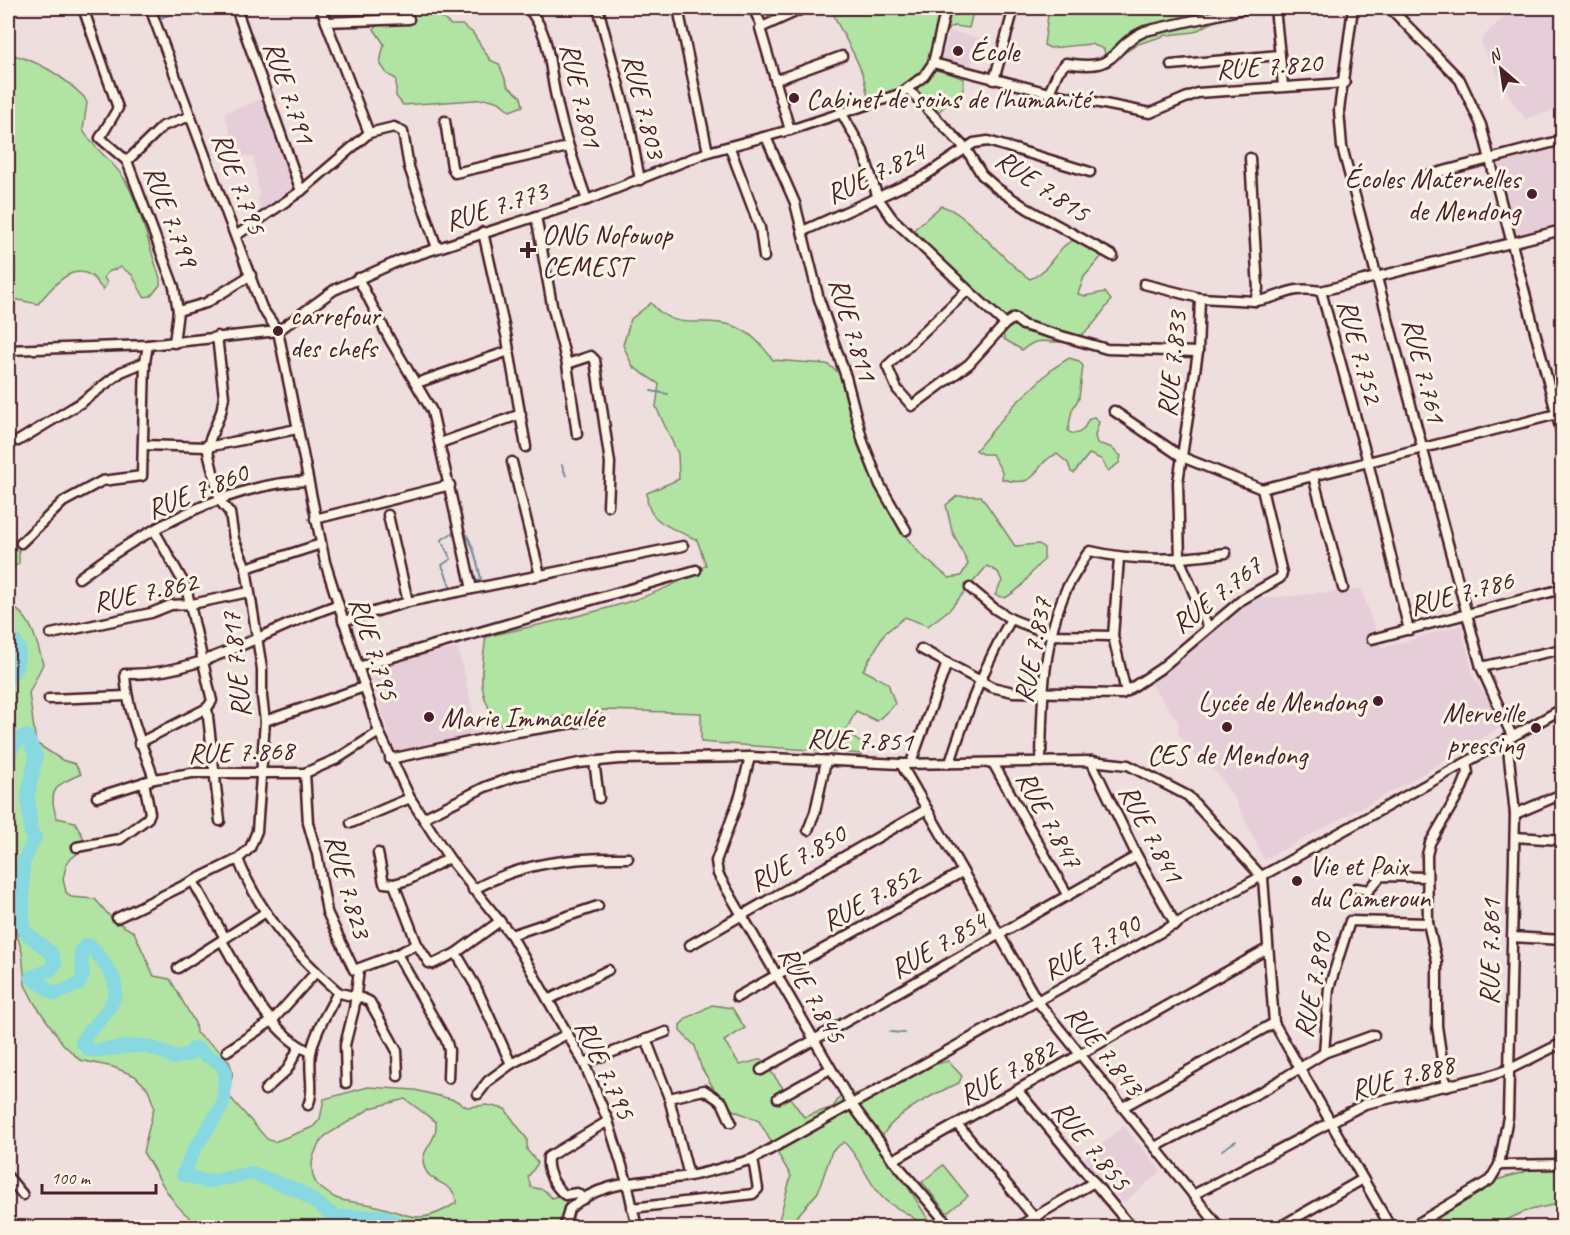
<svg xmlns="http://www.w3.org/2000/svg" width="1570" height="1235" font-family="Caveat,sans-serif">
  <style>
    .built { fill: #e6ced9 }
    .green { fill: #b1e3a3; stroke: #7e8167; stroke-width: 1.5; fill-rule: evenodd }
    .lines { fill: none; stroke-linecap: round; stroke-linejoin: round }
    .stream { stroke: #6f8e99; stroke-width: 2 }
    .river { stroke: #88d8e2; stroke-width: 14 }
    .minor-casing { stroke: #4a1f2b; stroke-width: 13 }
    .minor { stroke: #fcf5e5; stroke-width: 8 }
    .poi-dot { fill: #4a1f2b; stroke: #fcf5e5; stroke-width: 2 }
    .labels { text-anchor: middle; stroke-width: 6; stroke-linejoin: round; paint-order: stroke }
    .poi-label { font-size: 28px; fill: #4a1f2b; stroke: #fcf5e5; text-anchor: start }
    .street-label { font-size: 28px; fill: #4a1f2b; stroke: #fcf5e5 }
  </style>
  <rect width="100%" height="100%" fill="#efdede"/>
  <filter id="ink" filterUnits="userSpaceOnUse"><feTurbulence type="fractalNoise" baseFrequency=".0167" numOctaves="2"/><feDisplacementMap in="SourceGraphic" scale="12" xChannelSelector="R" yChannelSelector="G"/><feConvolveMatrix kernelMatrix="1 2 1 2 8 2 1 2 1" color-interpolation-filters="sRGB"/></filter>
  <g filter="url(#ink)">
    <g class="built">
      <polygon points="1508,8 1562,8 1562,107 1526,119 1513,103 1481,43 1485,35 1507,14"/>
      <polygon points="950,31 981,38 973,56 977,62 972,61 971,66 941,59"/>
      <polygon points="265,98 296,180 293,190 269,207 268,214 260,208 258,199 259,191 253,157 237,154 224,113"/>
      <polygon points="1561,143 1562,223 1521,235 1512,233 1494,164 1496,160"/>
      <polygon points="1361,589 1382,648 1461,625 1473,675 1503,726 1409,782 1264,860 1237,803 1218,774 1195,756 1178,733 1178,721 1150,683 1201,635 1253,595 1257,599"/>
      <polygon points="458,648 479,737 396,756 368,666"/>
      <polygon points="1124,1126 1161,1171 1123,1203 1096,1172 1093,1173 1082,1160"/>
    </g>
    <g class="green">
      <polygon points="410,8 441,17 451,25 462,25 473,33 490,60 499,64 508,86 521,97 523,106 510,111 499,102 489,99 403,105 396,96 396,79 387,74 380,63 384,44 374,29 380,22"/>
      <path d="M831,8H974L969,28L955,26L949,28L943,41L938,62L939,69L964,79L963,90L936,114L919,97L872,107C866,98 867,86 863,76C855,51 840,33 831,8Z"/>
      <polygon points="1049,8 1263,8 1213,22 1194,32 1167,35 1138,44 1118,57 1105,56 1104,49 1091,44 1050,48 1044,45"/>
      <path d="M8,54C36,59 63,76 84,97L87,103L83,130C93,149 114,161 125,180C141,207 149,248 160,278V285L151,296L144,297L132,275L121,267L108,272L104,277L107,283L103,290C99,285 95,278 90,275C69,263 49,291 38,304L18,300L8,293V282L15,268L8,243Z"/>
      <path d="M941,206C966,210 1005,264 1030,279C1052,271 1058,241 1077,240L1102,256L1084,277L1078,294L1085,296L1105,292L1111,300C1099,317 1085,341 1062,342C1041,343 1041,336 1022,350L1004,339L1003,329L992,310L910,233Z"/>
      <path d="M651,303C676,334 701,315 734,326C752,333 762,345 773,360L827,364L845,377L859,432L885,504L899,528L920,554L949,578L961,576L968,564L952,531L946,505L957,496H981L1015,546L1039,544L1044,548V560C1026,574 1029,585 1005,598L995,595L1002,581L998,572L987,566L950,609L928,626L905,617L885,633L863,670L888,683L895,704L877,721L856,711L845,732L864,745L863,754L701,742V713L604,710L502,726C475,697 481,673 486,637C551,621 654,605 706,565L697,540C674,528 645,523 647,493L679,479L678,454L656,407L659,384L633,367L623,345L631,319Z"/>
      <path d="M1069,358L1079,361L1083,366L1079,398L1072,410L1068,431C1078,439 1085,428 1088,420L1094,417L1099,422L1095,436L1097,443L1110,447L1121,456L1119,463L1108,471L1101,459L1089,454L1074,473L1071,472L1068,463L1057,454C1031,463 1043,490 1002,479V472L992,454H982L976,450L1014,405L1052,369Z"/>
      <polygon points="19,550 19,563 8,572 8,551"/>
      <path d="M8,604C32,616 36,639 43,664L29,693L36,743L62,760L75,764L81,774C58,784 46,789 57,818L75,822L85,841L84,848L67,862L63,879L66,892L71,897L95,899L113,920L134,932L154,976L170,979L195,1023L196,1033C210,1044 235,1057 232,1077C230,1085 227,1088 229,1096L267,1139L274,1142L313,1127L320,1119L324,1099L368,1087L415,1090L455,1100L467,1107L487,1105L505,1109L527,1139V1150L538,1163L528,1177L531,1187L544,1190L552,1198L562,1194L567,1198L560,1227L208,1228C173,1214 162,1181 143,1152L154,1107L148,1089L135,1076L113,1067L80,1060L63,1044L35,1004L25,985L22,952L8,904ZM405,1099L436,1122C438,1142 419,1150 424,1166C429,1186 456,1180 456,1203C414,1230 408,1211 367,1204C339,1199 341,1204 317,1185C307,1168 313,1150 325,1136L371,1108Z"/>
      <path d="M712,1005L732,1008L745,1028L724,1041L740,1065L762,1059L804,1117L833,1107L842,1094H856L910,1071L948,1061L962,1076L959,1083C936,1093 895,1113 883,1135L906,1184L933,1227H922C913,1213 898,1211 885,1200C869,1186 861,1158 844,1142L832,1151L818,1192L788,1227H777L791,1176L759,1121L733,1110L714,1089L701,1067L695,1046L680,1031V1025L687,1018Z"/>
      <polygon points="1562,1161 1562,1203 1526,1211 1491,1227 1439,1227 1439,1215 1486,1183"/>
      <polygon points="943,1165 968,1196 947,1213 922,1182"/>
    </g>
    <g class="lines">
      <g class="stream">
        <polyline points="156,8 160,18 188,8"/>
        <polyline points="104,342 128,342"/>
        <polyline points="165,347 185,345"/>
        <polyline points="651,391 668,394"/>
        <polyline points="562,465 566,476"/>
        <path d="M462,528C472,540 478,564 481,580L474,582"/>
        <polyline points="457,588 468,584"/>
        <polyline points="452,590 442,565 451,559 441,540 457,530"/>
        <polyline points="414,594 428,594"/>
        <polyline points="890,1032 904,1033"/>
        <polyline points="1222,1150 1236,1141"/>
      </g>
      <g class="river">
        <polyline points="8,631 19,649 16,668 8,678"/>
        <path d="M8,754L18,739L27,736L36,757L28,795L31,834L35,837L23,863V930L52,954L55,964L50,970L31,977L55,994L79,984L83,975L81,951L86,945L92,947C113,976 129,988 99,1021C92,1029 86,1032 82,1042L89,1050C127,1052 135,1035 174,1058L190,1054L193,1049H199L203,1054L219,1062L225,1071L224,1098L222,1106L193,1152L183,1174L207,1182L252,1173L299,1191L336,1217L382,1216L407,1228"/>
      </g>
      <g class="minor-casing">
        <g id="minor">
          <polyline points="83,8 118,108 100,138 127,161 174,287 178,311 206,303 251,275"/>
          <polyline points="150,8 262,308 278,331 325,562 379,732 410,798 449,858 511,935 584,1063 608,1121 627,1182 637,1228"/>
          <polyline points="236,8 301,191"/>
          <polyline points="321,8 326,22"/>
          <path d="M487,8L529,9C552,39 548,63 556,97C563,132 575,166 587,200"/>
          <polyline points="598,8 630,127 640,180"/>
          <polyline points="678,8 708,152"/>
          <polyline points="753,8 762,26"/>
          <polyline points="916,8 917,9"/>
          <polyline points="1275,8 1283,85"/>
          <polyline points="1353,8 1339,110 1342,147 1481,667 1512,736"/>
          <polyline points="1390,8 1460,80 1481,125 1562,435"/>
          <polyline points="8,13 12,8"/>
          <path d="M933,63L1049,93L1058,72L1066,63C1123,72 1106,48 1145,31L1248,8"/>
          <polyline points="1171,65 1280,55"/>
          <polyline points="776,80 842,56"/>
          <polyline points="994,80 1014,8"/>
          <polyline points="908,89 966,149 982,175 998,189 1028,209 1113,256"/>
          <polyline points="1049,93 1150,113 1197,93 1345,83"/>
          <polyline points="841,112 863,151 878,198 892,218 968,290 887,366 897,389 912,406 969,364 1005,324 968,290"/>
          <polyline points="445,121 452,167 455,173 568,147"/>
          <polyline points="790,130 760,28 804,8"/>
          <polyline points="369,133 394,127 403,132 409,167 437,248"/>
          <polyline points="766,137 795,203 819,299 846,377 863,442 880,485 906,530"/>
          <polyline points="730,148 760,228 764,257"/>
          <polyline points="127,161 163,126 191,116"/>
          <polyline points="1421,177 1562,140"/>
          <polyline points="536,216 552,305 567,364 577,434"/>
          <polyline points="803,231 923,177 974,143 988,141 1090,172"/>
          <polyline points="483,232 507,339 526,447"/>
          <polyline points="237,235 301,191 369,133 326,22 409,19"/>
          <polyline points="358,278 390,340 432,411 472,589"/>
          <polyline points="1144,284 1200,298"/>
          <polyline points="1321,291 1368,462 1409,630"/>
          <path d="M1255,301C1285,298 1286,285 1321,291L1562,230"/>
          <polyline points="1005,324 1014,318 1023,325 1107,349 1198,352"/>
          <polyline points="174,343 178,311"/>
          <polyline points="8,350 148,345 278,331 334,290 401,260 587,200 708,152 790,130 900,94 924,76 933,63 946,8"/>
          <polyline points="567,364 591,356 595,360 610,463 608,506"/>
          <polyline points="417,383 509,351"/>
          <polyline points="1114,411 1182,457 1262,489"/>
          <polyline points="18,441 82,402 121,372 145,362"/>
          <polyline points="440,443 521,414"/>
          <polyline points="143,445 207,447 297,429"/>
          <polyline points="512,462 540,575"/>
          <polyline points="1313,476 1343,588"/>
          <polyline points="1262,489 1561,413"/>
          <polyline points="388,515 408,602"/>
          <polyline points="315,519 450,485"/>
          <polyline points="21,543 63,502 102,481 142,476 145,362 148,345"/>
          <polyline points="1119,558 1113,636 1126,692"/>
          <polyline points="246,568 321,544"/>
          <path d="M79,578C139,533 231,482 308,481"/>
          <polyline points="970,588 995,609 1011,619"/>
          <polyline points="343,621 408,602 683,546"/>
          <polyline points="1208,627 1180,560 1178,482 1198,352 1200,298 1255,301 1258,289 1250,158"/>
          <polyline points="51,634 151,613 171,605 192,604 249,592"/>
          <polyline points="1372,639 1562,589"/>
          <polyline points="921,649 947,663"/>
          <polyline points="358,667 696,570"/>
          <polyline points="1481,667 1562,649"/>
          <polyline points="49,699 126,696"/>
          <polyline points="207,708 220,821"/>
          <polyline points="265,721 364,687"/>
          <polyline points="139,743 207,708 212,701 186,587 154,530"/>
          <polyline points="750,757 740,796 716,861 718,874 851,1103 893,1160 951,1228"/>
          <polyline points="390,759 511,733 598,719"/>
          <polyline points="594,761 599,798"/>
          <polyline points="1091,761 1137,856 1176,925"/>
          <path d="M1041,762C1042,705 1042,643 1066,590C1072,578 1080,566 1087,554L1090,551C1136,562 1179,560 1226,553"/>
          <polyline points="911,763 947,663 992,687 1013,692 1122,694 1160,669 1243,599 1280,578 1282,573 1262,489"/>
          <path d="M950,763C966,712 985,665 1011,619L1052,635L1113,636"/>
          <polyline points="993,763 1068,896"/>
          <polyline points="901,764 1038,1002 1220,1228"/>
          <polyline points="305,773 308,823 317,854 327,912 354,970 397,954 446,1040 449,1050 448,1078"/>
          <path d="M154,779C142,744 127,711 125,674C203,676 266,628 337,605"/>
          <polyline points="97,797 154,779 192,773 305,773 337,759 379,732"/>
          <polyline points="1515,814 1562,794"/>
          <polyline points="423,818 485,787 516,776 579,763 619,759 750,757 901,764 1091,761 1128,765 1188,796 1263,878 1274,1023 1391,1228"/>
          <polyline points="351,823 410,798"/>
          <polyline points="808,830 815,812 826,761"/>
          <polyline points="1515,837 1562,840"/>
          <polyline points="77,847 120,839 148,818 150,813 144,782"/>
          <polyline points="378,853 384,883 394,884"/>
          <path d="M238,859C258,911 297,956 338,992C328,1012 315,1031 311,1053C308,1069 315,1092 308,1105"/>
          <polyline points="194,883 225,938"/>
          <polyline points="1356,888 1369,890 1381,876 1427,877"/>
          <path d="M473,890C522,862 573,857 628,858"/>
          <polyline points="117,918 238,859 250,848 257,831 265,721 262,697 262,669 246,568 234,539 230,513 220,501 207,447 221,412 224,397 217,336"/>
          <polyline points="500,921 456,953 475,985 511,1064 567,1034"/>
          <polyline points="511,935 598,906"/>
          <polyline points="1512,937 1562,940"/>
          <path d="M222,941C244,979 270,1035 311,1052"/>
          <polyline points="417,944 429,963 433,964 456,953"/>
          <polyline points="690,945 927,809"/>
          <polyline points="397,954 417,944 394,884 408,880 449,858"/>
          <polyline points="178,968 266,912"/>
          <path d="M338,992C349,997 361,995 370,1002L397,1051L398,1076"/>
          <polyline points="737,997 962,872"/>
          <polyline points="548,1000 608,970"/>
          <polyline points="646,1039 669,1098 689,1176"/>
          <polyline points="227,1051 272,1021 316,972"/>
          <polyline points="1324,1053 1374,1035"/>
          <polyline points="584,1063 666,1032"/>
          <polyline points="761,1070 1137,856"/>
          <polyline points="346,1083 345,1045 354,1009 359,970"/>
          <polyline points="1446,1087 1437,1026 1437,962 1428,923 1427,855 1430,843 1462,788 1468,773 1466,763"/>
          <polyline points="265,1090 287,1070 299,1047"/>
          <polyline points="1018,1091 1132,1228"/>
          <polyline points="478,1094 488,1081 511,1064"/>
          <polyline points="669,1098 704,1090 722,1102 731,1122"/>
          <polyline points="778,1098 830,1069"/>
          <polyline points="1123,1107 1274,1023"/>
          <polyline points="957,1124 1043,1228"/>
          <polyline points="1155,1147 1266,1089 1324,1053 1329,988 1350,921 1428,923"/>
          <polyline points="893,1160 1267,949"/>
          <polyline points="1499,1165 1508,1117 1515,814 1507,739"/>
          <polyline points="8,1177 23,1195"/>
          <polyline points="1193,1195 1365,1104 1489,1076 1510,1069 1562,1043"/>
          <path d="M584,1199L577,1193L565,1195C554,1186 546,1171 548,1157L608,1121"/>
          <polyline points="632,1208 753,1194 758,1189 753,1159"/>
          <path d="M564,1228L569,1209C603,1178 648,1183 689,1176C711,1172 732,1165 753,1159L1562,709"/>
          <polyline points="1016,1228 1094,1182"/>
          <polyline points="1278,1228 1363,1179"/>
          <polyline points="1410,1228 1490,1180 1499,1165 1562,1164"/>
        </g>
      </g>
      <use href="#minor" class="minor"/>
    </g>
  </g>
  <g class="poi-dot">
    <circle cx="958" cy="51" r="6"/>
    <circle cx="794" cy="98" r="6"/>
    <circle cx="1532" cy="194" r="6"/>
    <path d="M525 241h6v6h6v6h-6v6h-6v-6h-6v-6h6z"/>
    <circle cx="278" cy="331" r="6"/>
    <circle cx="1378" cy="701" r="6"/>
    <circle cx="429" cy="717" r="6"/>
    <circle cx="1227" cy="727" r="6"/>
    <circle cx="1536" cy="728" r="6"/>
    <circle cx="1297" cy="881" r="6"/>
  </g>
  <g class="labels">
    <g class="poi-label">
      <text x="970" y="61">École</text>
      <text x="806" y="108">Cabinet de soins de l'humanité</text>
      <text x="1520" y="188" text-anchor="end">Écoles Maternelles<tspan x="1520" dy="32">de Mendong</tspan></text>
      <text x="542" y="244">ONG Nofowop<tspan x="542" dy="32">CEMEST</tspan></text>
      <text x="290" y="325">carrefour<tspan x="290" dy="32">des chefs</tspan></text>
      <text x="1366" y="711" text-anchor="end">Lycée de Mendong</text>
      <text x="1524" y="722" text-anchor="end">Merveille<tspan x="1524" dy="32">pressing</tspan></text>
      <text x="441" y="727">Marie Immaculée</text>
      <text x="1227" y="764" text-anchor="middle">CES de Mendong</text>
      <text x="1309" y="875">Vie et Paix<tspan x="1309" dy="32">du Cameroun</tspan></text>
    </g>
    <g class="street-label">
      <text transform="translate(1269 65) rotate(-4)" y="10">RUE 7.820</text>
      <text transform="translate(290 92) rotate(71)" y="10">RUE 7.791</text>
      <text transform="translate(582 95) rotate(77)" y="10">RUE 7.801</text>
      <text transform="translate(645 106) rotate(76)" y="10">RUE 7.803</text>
      <text transform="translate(875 172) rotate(-26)" y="10">RUE 7.824</text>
      <text transform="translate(240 183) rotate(69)" y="10">RUE 7.795</text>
      <text transform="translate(1043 185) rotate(34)" y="10">RUE 7.815</text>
      <text transform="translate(496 205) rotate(-18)" y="10">RUE 7.773</text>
      <text transform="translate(172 216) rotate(69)" y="10">RUE 7.799</text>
      <text transform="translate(854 329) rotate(73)" y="10">RUE 7.811</text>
      <text transform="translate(1361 351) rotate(75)" y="10">RUE 7.752</text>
      <text transform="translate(1171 364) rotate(-84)" y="10">RUE 7.833</text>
      <text transform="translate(1425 370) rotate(76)" y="10">RUE 7.761</text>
      <text transform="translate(197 490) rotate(-22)" y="10">RUE 7.860</text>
      <text transform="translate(145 591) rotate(-12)" y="10">RUE 7.862</text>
      <text transform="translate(1461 592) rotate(-15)" y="10">RUE 7.786</text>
      <text transform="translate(1216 594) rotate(-38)" y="10">RUE 7.767</text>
      <text transform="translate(375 648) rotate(72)" y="10">RUE 7.795</text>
      <text transform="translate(1032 650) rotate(-79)" y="10">RUE 7.837</text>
      <text transform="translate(235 665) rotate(-96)" y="10">RUE 7.817</text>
      <text transform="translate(860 739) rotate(2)" y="10">RUE 7.851</text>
      <text transform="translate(241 751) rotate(-2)" y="10">RUE 7.868</text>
      <text transform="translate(1050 819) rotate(61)" y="10">RUE 7.847</text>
      <text transform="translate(1152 833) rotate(62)" y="10">RUE 7.841</text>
      <text transform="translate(797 857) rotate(-30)" y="10">RUE 7.850</text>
      <text transform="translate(349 886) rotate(74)" y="10">RUE 7.823</text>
      <text transform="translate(870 897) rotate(-29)" y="10">RUE 7.852</text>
      <text transform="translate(938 944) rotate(-30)" y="10">RUE 7.854</text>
      <text transform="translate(1091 946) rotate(-29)" y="10">RUE 7.790</text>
      <text transform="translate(1489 952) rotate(-89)" y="10">RUE 7.861</text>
      <text transform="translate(1312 985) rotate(-79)" y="10">RUE 7.890</text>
      <text transform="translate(813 994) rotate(60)" y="10">RUE 7.845</text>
      <text transform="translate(1105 1050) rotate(51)" y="10">RUE 7.843</text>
      <text transform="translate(606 1069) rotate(65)" y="10">RUE 7.795</text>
      <text transform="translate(1007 1071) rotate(-29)" y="10">RUE 7.882</text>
      <text transform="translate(1402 1076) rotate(-15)" y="10">RUE 7.888</text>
      <text transform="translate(1092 1145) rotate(51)" y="10">RUE 7.855</text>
    </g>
  </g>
  <rect width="1570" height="1235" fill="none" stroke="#fcf5e5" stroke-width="30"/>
  <rect x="15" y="15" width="1540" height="1205" fill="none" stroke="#4a1f2b" stroke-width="2" filter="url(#ink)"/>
  <g transform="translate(1501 69) rotate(331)" stroke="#fcf5e5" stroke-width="4.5" paint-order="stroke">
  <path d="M0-4.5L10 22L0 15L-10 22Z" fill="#4a1f2b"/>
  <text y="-9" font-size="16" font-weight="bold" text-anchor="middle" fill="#4a1f2b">N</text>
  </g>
  <path d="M42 1184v9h114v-9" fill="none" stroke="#4a1f2b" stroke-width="3"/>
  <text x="51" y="1184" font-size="18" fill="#4a1f2b" stroke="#fcf5e5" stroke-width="4.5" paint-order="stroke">100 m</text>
</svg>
